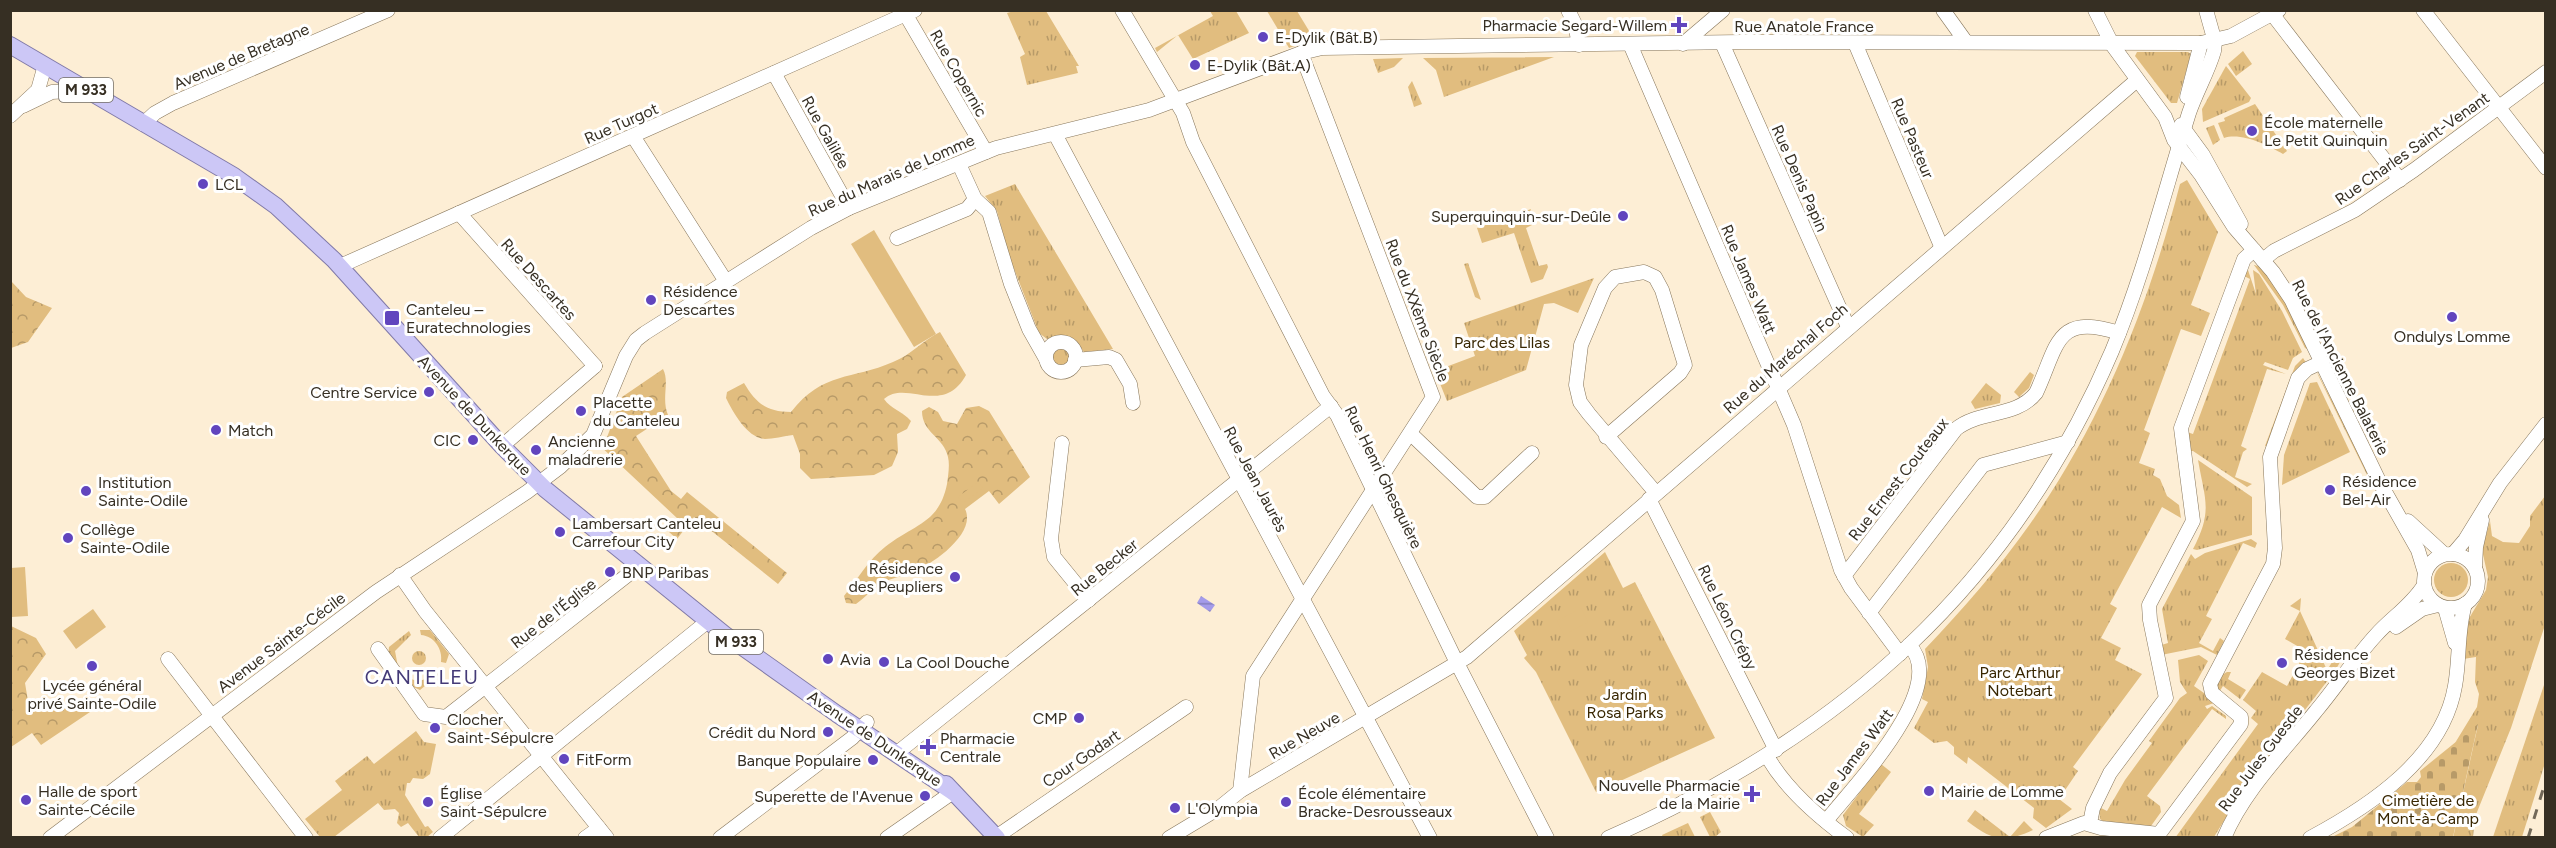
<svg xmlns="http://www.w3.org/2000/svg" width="2556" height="848" font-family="Figtree,sans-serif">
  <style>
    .grass { fill: url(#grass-tufts) }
    .forest { fill: url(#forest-crowns) }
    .cemetery { fill: url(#cemetery-stones) }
    .pitch { fill: #e1bd7f }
    .water { fill: url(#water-rules) }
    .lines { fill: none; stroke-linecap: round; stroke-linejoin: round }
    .minor-casing { stroke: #87765b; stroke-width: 15 }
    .major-casing { stroke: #817aa8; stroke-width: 18 }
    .minor { stroke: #fff; stroke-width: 14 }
    .major { stroke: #ccc7f6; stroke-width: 16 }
    .rail { stroke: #726858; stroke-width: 3; stroke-dasharray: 10 10; stroke-linecap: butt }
    .poi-dot { fill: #6145be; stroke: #fff; stroke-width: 2 }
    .labels { text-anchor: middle; stroke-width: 6; stroke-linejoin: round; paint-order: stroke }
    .shield { fill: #fff; stroke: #726d65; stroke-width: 1.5 }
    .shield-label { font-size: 15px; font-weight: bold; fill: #362f23 }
    .poi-label { font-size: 16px; fill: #362f23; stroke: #fff; text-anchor: start }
    .street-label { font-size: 16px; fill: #362f23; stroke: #fff }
    .park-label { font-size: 16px; fill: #392702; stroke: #fff }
    .quarter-label { font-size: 20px; letter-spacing: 1.5px; fill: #443a77; stroke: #fff }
  </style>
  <defs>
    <pattern id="grass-tufts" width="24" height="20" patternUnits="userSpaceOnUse" patternTransform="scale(1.5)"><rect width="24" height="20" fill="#e1bd7f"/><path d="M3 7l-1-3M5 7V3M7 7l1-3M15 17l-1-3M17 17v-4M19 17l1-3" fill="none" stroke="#b79a68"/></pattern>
    <pattern id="forest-crowns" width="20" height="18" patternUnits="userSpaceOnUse" patternTransform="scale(1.5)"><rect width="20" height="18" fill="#e1bd7f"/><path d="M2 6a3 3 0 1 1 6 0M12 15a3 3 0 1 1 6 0" fill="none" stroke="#b79a68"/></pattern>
    <pattern id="cemetery-stones" width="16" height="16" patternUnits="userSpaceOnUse" patternTransform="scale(1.5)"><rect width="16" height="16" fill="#e1bd7f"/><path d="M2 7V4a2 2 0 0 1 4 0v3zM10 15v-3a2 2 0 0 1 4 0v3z" fill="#b79a68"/></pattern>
    <pattern id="water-rules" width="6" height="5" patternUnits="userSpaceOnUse" patternTransform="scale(1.5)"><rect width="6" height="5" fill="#a49bea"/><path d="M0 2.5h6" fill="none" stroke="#867fbd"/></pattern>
  </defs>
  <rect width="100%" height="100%" fill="#fdeed5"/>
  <g class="grass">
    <polygon points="1014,11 1046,11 1079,66 1076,66 1078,73 1027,85 1020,57 1025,54 1007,13"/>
    <polygon points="1210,11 1236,11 1249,33 1193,59 1178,35 1157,52 1155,48 1213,16"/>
    <polygon points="1267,11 1297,11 1314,39 1289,48"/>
    <polygon points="2243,51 2252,64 2236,76 2228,64"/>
    <polygon points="2137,52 2188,52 2191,54 2177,103 2171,103 2135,56"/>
    <polygon points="1554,57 1444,97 1436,70 1423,58"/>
    <polygon points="1403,58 1394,67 1378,73 1373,59"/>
    <polygon points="2226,66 2251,98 2249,102 2203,122 2202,109"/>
    <polygon points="1412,81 1422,104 1414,107 1408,87"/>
    <path d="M2255,104L2287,151L2283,154C2268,145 2241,132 2224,138L2218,123L2225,121L2224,118Z"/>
    <polygon points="2214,125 2220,140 2213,145 2206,128"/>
    <path d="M2187,180L2218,232L2191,305L2210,313L2201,336L2181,329L2144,430L2150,433L2139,463L2155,469L2153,475L2160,479L2167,496L2179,505L2181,518L2162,507L2110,604L2117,608L2101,638L2121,648L2115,660L2142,674L2073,767L2078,771L2059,799L2072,809L2046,828L2033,818L2034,808L1968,757L1967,764L1954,754V747L1947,741L1934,743L1914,728L1928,702L1922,699L1928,667L1925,649C1963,609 1999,568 2030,524C2102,422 2149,304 2180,184Z"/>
    <path d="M1015,184L1113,349L1084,352C1073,337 1064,337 1047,339L1039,333L1009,256L997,211L985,196Z"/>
    <polygon points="1531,209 1527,220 1534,224 1526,228 1539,266 1547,264 1548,267 1543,279 1531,283 1514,233 1482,243 1477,228"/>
    <polygon points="1468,263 1481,300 1475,297 1464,264"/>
    <path d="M2254,265C2273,267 2301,332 2310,350L2305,348L2283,305Z"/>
    <polygon points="2248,270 2256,294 2253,270 2259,274 2282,311 2302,352 2293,358 2288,370 2265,362 2263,365 2286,374 2267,369 2241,446 2247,449 2243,452 2235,477 2252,484 2247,487 2193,451 2187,451 2184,431 2193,434 2250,279 2244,276"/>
    <polygon points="1594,278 1578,313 1554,303 1544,304 1526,370 1447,401 1435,371 1475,356 1464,323"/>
    <circle cx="1061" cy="356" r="9"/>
    <polygon points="2303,358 2307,364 2270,447 2265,446 2295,366"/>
    <polygon points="2030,372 2034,375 2029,388 2019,397 2014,392"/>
    <polygon points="2317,372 2375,483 2373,487 2318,375"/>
    <polygon points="2317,382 2350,452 2282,485 2284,455 2310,383"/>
    <polygon points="1986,383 2001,395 2000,403 1975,409 1971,402"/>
    <path d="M2198,460L2252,497V535L2197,550L2193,549C2213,511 2205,500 2198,460Z"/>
    <polygon points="2545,496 2545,625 2511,728 2475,817 2473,837 2453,838 2478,725 2455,743 2477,707 2479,694 2475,682 2476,657 2463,659 2468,620 2486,590 2488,577 2482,550 2490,521 2492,536 2503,542 2519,543 2530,526 2530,516"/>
    <polygon points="2251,539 2257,543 2255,548 2243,543 2206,616 2212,619 2199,643 2213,651 2220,638 2224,641 2217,655 2201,647 2161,655 2158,646 2168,643 2162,609 2191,554 2195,559 2205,553"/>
    <polygon points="1605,552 1623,588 1635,582 1715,738 1596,792 1536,672 1524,658 1527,655 1514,631"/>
    <circle cx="2451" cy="580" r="17"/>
    <polygon points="2301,598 2300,611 2327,670 2336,656 2344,655 2335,671 2241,793 2214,837 2175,838 2258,724 2251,718 2256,711 2243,700 2262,672 2287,686 2306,651 2285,639 2300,611 2290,606"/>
    <path d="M420,630H430L449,654L446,663L441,662C443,649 434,636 421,635Z"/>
    <polygon points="409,631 411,635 395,651 398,667 388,656 389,647"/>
    <circle cx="419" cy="658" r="7"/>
    <polygon points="2199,655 2208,661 2194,686 2228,710 2214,703 2205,706 2207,709 2212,706 2226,716 2226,719 2212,709 2147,796 2160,806 2161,812 2151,826 2103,821 2100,819 2099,807 2107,811 2125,780 2152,743 2149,741 2180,698 2187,693 2180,682 2178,660"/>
    <path d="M439,670L441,673L420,690L409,685L405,675C418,686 427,679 439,670Z"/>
    <polygon points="2227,672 2231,672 2228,679 2246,690 2240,699 2223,686 2218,694 2215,690 2218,677"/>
    <polygon points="2545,682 2545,763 2522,837 2493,837"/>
    <polygon points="416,731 424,742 436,744 430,774 423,779 413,778 410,783 407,783 405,795 425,827 428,826 433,832 427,837 419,837 408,823 401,827 397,823 399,813 395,809 384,810 378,803 334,837 320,837 305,819 342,790 335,781 367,756 374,764"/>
    <polygon points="1881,764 1891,772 1859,814 1874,825 1863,837 1846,826 1843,815"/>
    <path d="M1975,810L2010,837L2024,821L2033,830C2003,844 1992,840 1967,821Z"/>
    <polygon points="1710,812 1721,832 1715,837 1710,837 1700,817"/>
    <polygon points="1688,823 1695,837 1663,837 1662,835"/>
  </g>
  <g class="forest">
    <polygon points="11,281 26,297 52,308 28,342 11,348"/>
    <path d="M940,332L966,375C943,417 906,379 884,399C891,409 902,411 911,421L907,429L897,434L898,452L892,466L874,475L811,479L800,468V454L793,435C784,436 773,439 765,439C747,438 733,412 726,398L727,392L744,383C756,403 766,412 791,412C823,371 852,380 893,362C911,355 922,341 940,332Z"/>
    <path d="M663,369C670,382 661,398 668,415L636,436L671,491L681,499L687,492L787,573L778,584L694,517L677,539L669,532L678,519L598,444L606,440L622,397Z"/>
    <path d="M979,406L989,411L1030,477L999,504L989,491L965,509C977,533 933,564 913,572C903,576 891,578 882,583C872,589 865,598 856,604L846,603L844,596C857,580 869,559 885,547C914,524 939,524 947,484C948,476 950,465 948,457C944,437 922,433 922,411L929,407L938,412L943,421L957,424L966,408Z"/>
    <polygon points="11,626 36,638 46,654 25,683 28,701 38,707 72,705 90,712 41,745 32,733 11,747"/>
  </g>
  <polygon class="cemetery" points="2478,724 2453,837 2332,837 2352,827 2407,782 2417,782 2421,777 2420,771"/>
  <g class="pitch">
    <polygon points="874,230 936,334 914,347 851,244"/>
    <polygon points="978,482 983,488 963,503 958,497"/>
    <polygon points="25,567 28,616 11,617 11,568"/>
    <polygon points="1581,608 1588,622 1564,635 1557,621"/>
    <polygon points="93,609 106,627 76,649 63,631"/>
  </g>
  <polygon class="water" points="1201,596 1215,605 1210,612 1197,603"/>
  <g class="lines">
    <g class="minor-casing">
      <g id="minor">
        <polyline points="903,10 986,152"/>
        <polyline points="1122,10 1183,113 1193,142 1323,396 1337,415 1457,663 1547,838"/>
        <polyline points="1568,10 1575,24 1579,45"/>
        <polyline points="1943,10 1966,42"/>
        <polyline points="2095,10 2113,46 2165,117 2174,140 2201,175 2234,227 2273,272 2291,299 2380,483 2418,550 2425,573"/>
        <polyline points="2423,10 2546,168"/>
        <polyline points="2273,15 2400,180"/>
        <polyline points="1722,43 1848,327"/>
        <polyline points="1855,43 1941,246"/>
        <polyline points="1630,44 1794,425 1841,570 1851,588 1900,654"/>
        <polyline points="1683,44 1723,10"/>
        <polyline points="774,73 849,208"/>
        <polyline points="2187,97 2201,43"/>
        <polyline points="23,106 52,92 85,90"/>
        <polyline points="10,116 38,90 45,65"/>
        <polyline points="143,124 155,113 173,103 388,10"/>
        <polyline points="2181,125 2203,155 2241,224"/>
        <polyline points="1055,134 1430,838"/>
        <polyline points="633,136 725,280"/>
        <polyline points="959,164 975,199 989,212 1011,284 1029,329 1046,359"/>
        <polyline points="459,213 595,366"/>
        <polyline points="897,238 967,209 975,199"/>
        <polyline points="2263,260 2274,251 2355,210 2414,170 2546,72"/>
        <polyline points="340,266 915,10"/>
        <circle cx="1061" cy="357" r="15"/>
        <polyline points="1075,360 1109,357 1116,360 1130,384 1133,403"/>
        <polyline points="1411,434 1477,497 1485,497 1532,453"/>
        <polyline points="1606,437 1680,373 1685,365 1662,290 1655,277 1644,272 1615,277 1605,288 1581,345 1576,385 1580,402 1589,414 1656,493"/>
        <polyline points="1062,443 1051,539 1054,557 1089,600"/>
        <polyline points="502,446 595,366"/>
        <polyline points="1649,499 1776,750"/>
        <polyline points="2408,521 2444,554"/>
        <circle cx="2451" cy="581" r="27"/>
        <polyline points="2453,554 2465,540 2500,483 2546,424"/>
        <polyline points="2475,568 2476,547 2482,520"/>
        <polyline points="400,575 425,611 607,838"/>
        <path d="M1844,576L1956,429C1979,410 2016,418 2036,393C2058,346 2055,312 2119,333"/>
        <polyline points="2445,608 2455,643"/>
        <polyline points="1869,613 1983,465 2068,442"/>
        <polyline points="2396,627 2422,609 2438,605"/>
        <polyline points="378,649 424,714 446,717 639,566"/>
        <polyline points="168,659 306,838"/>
        <polyline points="897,753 1331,406"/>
        <path d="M1767,756C1785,788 1817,816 1847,838"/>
        <polyline points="1240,791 1253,676 1433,397 1301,53"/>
        <path d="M1826,821C1852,788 1951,687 1909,645"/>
        <polyline points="2090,823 2093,808 2110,773 2166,698 2150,620 2149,605 2193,521 2181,428 2244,259 2254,250"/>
        <polyline points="996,837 1186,707"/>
        <polyline points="50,838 376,592 527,492 560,467 593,435 626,356 636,340 645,333 811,228 849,208 996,148 1149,110 1301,53 1322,48 1741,42 2201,43 2231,36 2279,10"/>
        <polyline points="440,838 708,621"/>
        <polyline points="585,838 599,828"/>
        <polyline points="720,838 852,738 867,722"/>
        <polyline points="887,838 953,792"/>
        <polyline points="1169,838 1219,808 1240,791 1467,657 2137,80"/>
        <path d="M1608,838C1840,737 2011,587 2112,351C2144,274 2164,193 2189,113C2196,92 2208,72 2214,51L2215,42L2206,10"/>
        <polyline points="2046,838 2084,823 2101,828 2159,834 2241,724 2241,717 2212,693 2210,684 2273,564 2275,548 2270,457 2298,378 2307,369 2322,362"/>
        <path d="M2224,838C2244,790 2285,750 2316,711C2337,686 2354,659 2376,635C2391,618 2412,605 2424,585"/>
        <path d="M2310,838C2370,806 2443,758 2455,686C2460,659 2457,631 2465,604"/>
      </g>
    </g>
    <g class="major-casing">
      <g id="major">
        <polyline points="10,45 234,176 276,206 334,260 502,446 545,489 724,634 837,714 953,792"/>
        <polyline points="946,784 997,838"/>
      </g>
    </g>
    <use href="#minor" class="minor"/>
    <use href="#major" class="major"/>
    <polyline class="rail" points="2528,838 2546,780"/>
  </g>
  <g class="poi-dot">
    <path d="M1676 16h6v6h6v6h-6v6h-6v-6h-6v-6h6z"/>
    <circle cx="1263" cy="37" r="6"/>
    <circle cx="1195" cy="65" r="6"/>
    <circle cx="2252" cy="131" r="6"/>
    <circle cx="203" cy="184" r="6"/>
    <circle cx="1623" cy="216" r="6"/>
    <circle cx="651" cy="300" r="6"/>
    <circle cx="2452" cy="317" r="6"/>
    <rect x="384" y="310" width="16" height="16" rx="3"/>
    <circle cx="429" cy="392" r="6"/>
    <circle cx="581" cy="411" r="6"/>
    <circle cx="216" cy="430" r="6"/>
    <circle cx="473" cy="440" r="6"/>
    <circle cx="536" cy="450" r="6"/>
    <circle cx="2330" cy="490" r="6"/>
    <circle cx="86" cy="491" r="6"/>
    <circle cx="560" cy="532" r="6"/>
    <circle cx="68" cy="538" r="6"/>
    <circle cx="610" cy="572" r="6"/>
    <circle cx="955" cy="577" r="6"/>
    <circle cx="828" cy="659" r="6"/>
    <circle cx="884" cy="662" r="6"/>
    <circle cx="2282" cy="663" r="6"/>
    <circle cx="92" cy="666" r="6"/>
    <circle cx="1079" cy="718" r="6"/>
    <circle cx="435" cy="728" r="6"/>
    <circle cx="828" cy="732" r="6"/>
    <path d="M925 738h6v6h6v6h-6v6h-6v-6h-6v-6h6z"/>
    <circle cx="564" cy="759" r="6"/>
    <circle cx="873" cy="760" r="6"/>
    <circle cx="1929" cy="791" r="6"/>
    <path d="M1749 785h6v6h6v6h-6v6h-6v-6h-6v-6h6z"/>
    <circle cx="925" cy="796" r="6"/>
    <circle cx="26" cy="800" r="6"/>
    <circle cx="428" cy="802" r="6"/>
    <circle cx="1286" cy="802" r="6"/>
    <circle cx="1175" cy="808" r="6"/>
  </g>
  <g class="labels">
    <g class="shield">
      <rect x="59" y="78" width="54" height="24" rx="4.5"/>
      <rect x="709" y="630" width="54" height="24" rx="4.5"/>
    </g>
    <g class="shield-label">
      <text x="86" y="95">M 933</text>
      <text x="736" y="647">M 933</text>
    </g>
    <g class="poi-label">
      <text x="1667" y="31" text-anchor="end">Pharmacie Segard-Willem</text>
      <text x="1275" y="43">E-Dylik (Bât.B)</text>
      <text x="1207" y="71">E-Dylik (Bât.A)</text>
      <text x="2264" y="128">École maternelle<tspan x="2264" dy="18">Le Petit Quinquin</tspan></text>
      <text x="215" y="190">LCL</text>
      <text x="1611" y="222" text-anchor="end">Superquinquin-sur-Deûle</text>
      <text x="663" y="297">Résidence<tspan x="663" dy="18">Descartes</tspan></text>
      <text x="406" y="315">Canteleu –<tspan x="406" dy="18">Euratechnologies</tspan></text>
      <text x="2452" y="342" text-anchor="middle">Ondulys Lomme</text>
      <text x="417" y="398" text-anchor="end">Centre Service</text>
      <text x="593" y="408">Placette<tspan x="593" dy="18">du Canteleu</tspan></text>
      <text x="228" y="436">Match</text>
      <text x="461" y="446" text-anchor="end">CIC</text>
      <text x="548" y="447">Ancienne<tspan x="548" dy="18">maladrerie</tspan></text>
      <text x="2342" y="487">Résidence<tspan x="2342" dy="18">Bel-Air</tspan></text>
      <text x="98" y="488">Institution<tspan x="98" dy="18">Sainte-Odile</tspan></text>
      <text x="572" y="529">Lambersart Canteleu<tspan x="572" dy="18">Carrefour City</tspan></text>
      <text x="80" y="535">Collège<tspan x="80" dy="18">Sainte-Odile</tspan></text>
      <text x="943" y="574" text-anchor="end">Résidence<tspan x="943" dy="18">des Peupliers</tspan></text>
      <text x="622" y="578">BNP Paribas</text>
      <text x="2294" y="660">Résidence<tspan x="2294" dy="18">Georges Bizet</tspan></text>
      <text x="840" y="665">Avia</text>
      <text x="896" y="668">La Cool Douche</text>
      <text x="92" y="691" text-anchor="middle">Lycée général<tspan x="92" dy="18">privé Sainte-Odile</tspan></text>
      <text x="1067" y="724" text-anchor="end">CMP</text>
      <text x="447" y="725">Clocher<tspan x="447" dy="18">Saint-Sépulcre</tspan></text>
      <text x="816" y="738" text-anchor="end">Crédit du Nord</text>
      <text x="940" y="744">Pharmacie<tspan x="940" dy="18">Centrale</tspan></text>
      <text x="576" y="765">FitForm</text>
      <text x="861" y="766" text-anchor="end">Banque Populaire</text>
      <text x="1740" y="791" text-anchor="end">Nouvelle Pharmacie<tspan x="1740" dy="18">de la Mairie</tspan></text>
      <text x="38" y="797">Halle de sport<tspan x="38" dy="18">Sainte-Cécile</tspan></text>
      <text x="1941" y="797">Mairie de Lomme</text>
      <text x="440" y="799">Église<tspan x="440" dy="18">Saint-Sépulcre</tspan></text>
      <text x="1298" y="799">École élémentaire<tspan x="1298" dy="18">Bracke-Desrousseaux</tspan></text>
      <text x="913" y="802" text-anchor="end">Superette de l'Avenue</text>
      <text x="1187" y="814">L'Olympia</text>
    </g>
    <g class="street-label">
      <text x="1804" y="32">Rue Anatole France</text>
      <text transform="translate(241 56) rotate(-23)" y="6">Avenue de Bretagne</text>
      <text transform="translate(959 73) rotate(60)" y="6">Rue Copernic</text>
      <text transform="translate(621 123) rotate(-24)" y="6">Rue Turgot</text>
      <text transform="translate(826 132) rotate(61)" y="6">Rue Galilée</text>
      <text transform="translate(1913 138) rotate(67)" y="6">Rue Pasteur</text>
      <text transform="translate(2412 148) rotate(-35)" y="6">Rue Charles Saint-Venant</text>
      <text transform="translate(891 175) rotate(-24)" y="6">Rue du Marais de Lomme</text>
      <text transform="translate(1800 178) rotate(66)" y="6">Rue Denis Papin</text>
      <text transform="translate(539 279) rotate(48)" y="6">Rue Descartes</text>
      <text transform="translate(1749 279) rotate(67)" y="6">Rue James Watt</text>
      <text transform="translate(1418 310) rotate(69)" y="6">Rue du XXème Siècle</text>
      <text transform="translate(1785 358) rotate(-41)" y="6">Rue du Maréchal Foch</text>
      <text transform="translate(2341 367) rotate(63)" y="6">Rue de l'Ancienne Balaterie</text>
      <text transform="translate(475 415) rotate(47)" y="6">Avenue de Dunkerque</text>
      <text transform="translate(1384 477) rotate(64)" y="6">Rue Henri Ghesquière</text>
      <text transform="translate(1256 479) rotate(62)" y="6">Rue Jean Jaurès</text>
      <text transform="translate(1898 479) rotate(-52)" y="6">Rue Ernest Couteaux</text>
      <text transform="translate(1104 567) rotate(-39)" y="6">Rue Becker</text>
      <text transform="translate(553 613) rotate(-38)" y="6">Rue de l'Église</text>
      <text transform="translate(1728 617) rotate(64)" y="6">Rue Léon Crépy</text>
      <text transform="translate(281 642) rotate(-37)" y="6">Avenue Sainte-Cécile</text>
      <text transform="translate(1304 735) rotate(-30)" y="6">Rue Neuve</text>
      <text transform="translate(875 738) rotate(34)" y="6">Avenue de Dunkerque</text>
      <text transform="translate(1854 757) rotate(-53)" y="6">Rue James Watt</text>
      <text transform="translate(1081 758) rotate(-34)" y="6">Cour Godart</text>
      <text transform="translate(2260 758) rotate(-53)" y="6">Rue Jules Guesde</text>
    </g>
    <g class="park-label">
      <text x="1502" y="348">Parc des Lilas</text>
      <text x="2020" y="678">Parc Arthur<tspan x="2020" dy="18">Notebart</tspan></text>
      <text x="1625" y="700">Jardin<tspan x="1625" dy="18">Rosa Parks</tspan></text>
      <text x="2428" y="806">Cimetière de<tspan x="2428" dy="18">Mont-à-Camp</tspan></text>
    </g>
    <g class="quarter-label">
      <text x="422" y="684">CANTELEU</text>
    </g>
  </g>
  <rect width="2556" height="848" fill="none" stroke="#362f23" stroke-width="24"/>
</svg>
